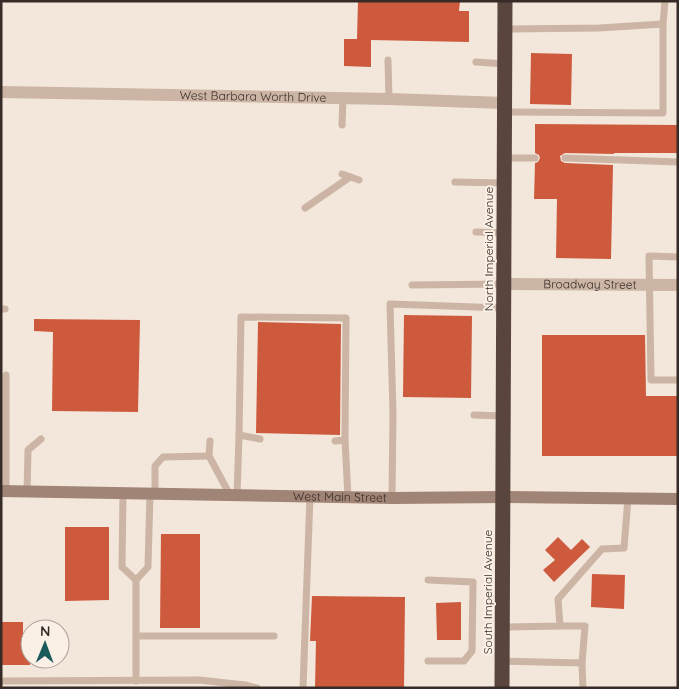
<svg xmlns="http://www.w3.org/2000/svg" width="679" height="689" font-family="Quicksand,sans-serif">
  <style>
    .building { fill: #ce5a3d }
    .lines { fill: none; stroke-linecap: round; stroke-linejoin: round }
    .lane { stroke: #ccb5a5; stroke-width: 7 }
    .street { stroke: #ccb5a5; stroke-width: 12 }
    .secondary { stroke: #a08476; stroke-width: 12 }
    .highway { stroke: #59453d; stroke-width: 15 }
    .labels { text-anchor: middle; stroke-width: 4; stroke-linejoin: round; paint-order: stroke }
    .street-label { font-size: 12px; fill: #372b27; stroke: #fbf0e6 }
  </style>
  <rect width="100%" height="100%" fill="#f3e6da"/>
  <g class="building">
    <polygon points="358,1 460,1 459,11 469,11 469,42 371,40 371,67 344,66 344,39 357,39"/>
    <polygon points="531,53 572,54 571,105 530,104"/>
    <polygon points="535,124 678,125 678,153 614,153 614,154 565,153 560,156 561,161 565,163 613,165 611,259 556,258 557,199 534,199 535,163 538,162 540,158 539,155 535,153"/>
    <polygon points="404,315 472,316 471,398 403,397"/>
    <polygon points="34,319 140,320 138,412 52,411 53,332 34,331"/>
    <polygon points="258,322 341,324 340,435 256,433"/>
    <polygon points="542,335 645,335 646,396 678,396 678,456 542,456"/>
    <polygon points="65,527 109,527 109,600 65,601"/>
    <polygon points="161,534 200,534 200,628 160,628"/>
    <polygon points="558,537 571,550 582,539 590,547 554,582 543,570 555,560 545,550"/>
    <polygon points="592,574 625,575 624,609 591,607"/>
    <polygon points="312,596 405,597 404,688 315,687 316,641 310,641"/>
    <polygon points="461,602 461,640 437,640 436,603"/>
    <polygon points="1,622 23,622 23,637 30,637 30,665 1,665"/>
  </g>
  <g class="lines">
    <g class="lane">
      <polyline points="505,29 599,28 663,24"/>
      <polyline points="388,60 389,99"/>
      <polyline points="476,62 505,64"/>
      <polyline points="505,112 663,113 663,24 665,1"/>
      <polyline points="342,125 343,98"/>
      <polyline points="504,158 535,158"/>
      <polyline points="565,158 678,162"/>
      <polyline points="342,174 359,180"/>
      <polyline points="455,182 504,183"/>
      <polyline points="305,208 350,177"/>
      <polyline points="476,232 504,233"/>
      <polyline points="678,257 649,256 651,380 678,380"/>
      <polyline points="412,285 504,284"/>
      <polyline points="1,309 5,309"/>
      <polyline points="474,415 503,416"/>
      <polyline points="239,435 241,317 346,318 345,440"/>
      <polyline points="210,441 209,456 230,495"/>
      <polyline points="335,441 345,440 348,497"/>
      <polyline points="6,491 6,375"/>
      <polyline points="27,492 28,450 41,439"/>
      <polyline points="123,493 122,567 136,580 148,567 150,494"/>
      <polyline points="155,494 155,466 163,457 209,456"/>
      <polyline points="237,496 239,435 260,439"/>
      <polyline points="392,498 393,414 390,304 504,308"/>
      <polyline points="136,580 136,681"/>
      <polyline points="428,580 473,582 472,651 464,661 428,661"/>
      <polyline points="560,626 585,626 582,663"/>
      <polyline points="502,627 560,626 558,599 602,549 624,548 628,498"/>
      <polyline points="136,636 274,636"/>
      <polyline points="502,661 582,663 583,688"/>
      <polyline points="1,681 199,680 245,685 257,688"/>
      <polyline points="303,688 310,496"/>
    </g>
    <g class="street">
      <path id="s1" d="M1,92L389,99L504,103"/>
      <path id="s2" d="M504,284L678,285"/>
    </g>
    <path class="secondary" id="s3" d="M1,491L392,498L503,497L678,499"/>
    <polyline class="highway" points="502,688 505,1"/>
  </g>
  <g class="labels">
    <g class="street-label">
      <text dy="4" stroke="none"><textPath href="#s1" startOffset="252">West Barbara Worth Drive</textPath></text>
      <text transform="translate(489 249) rotate(-90)" y="4">North Imperial Avenue</text>
      <text dy="4" stroke="none"><textPath href="#s2" startOffset="86">Broadway Street</textPath></text>
      <text dy="4" stroke="none"><textPath href="#s3" startOffset="339">West Main Street</textPath></text>
      <text transform="translate(488 592) rotate(-90)" y="4">South Imperial Avenue</text>
    </g>
  </g>
  <rect width="679" height="689" fill="none" stroke="#372b27" stroke-width="5"/>
  <g transform="translate(45 644) rotate(1)"><circle r="24" fill="#fbf0e6" stroke="#ada19a"/>
  <path d="M0-4L9 19L0 12L-9 19Z" fill="#195a5b"/>
  <text y="-8" font-size="14" font-weight="bold" text-anchor="middle" fill="#372b27">N</text>
  </g>
</svg>
